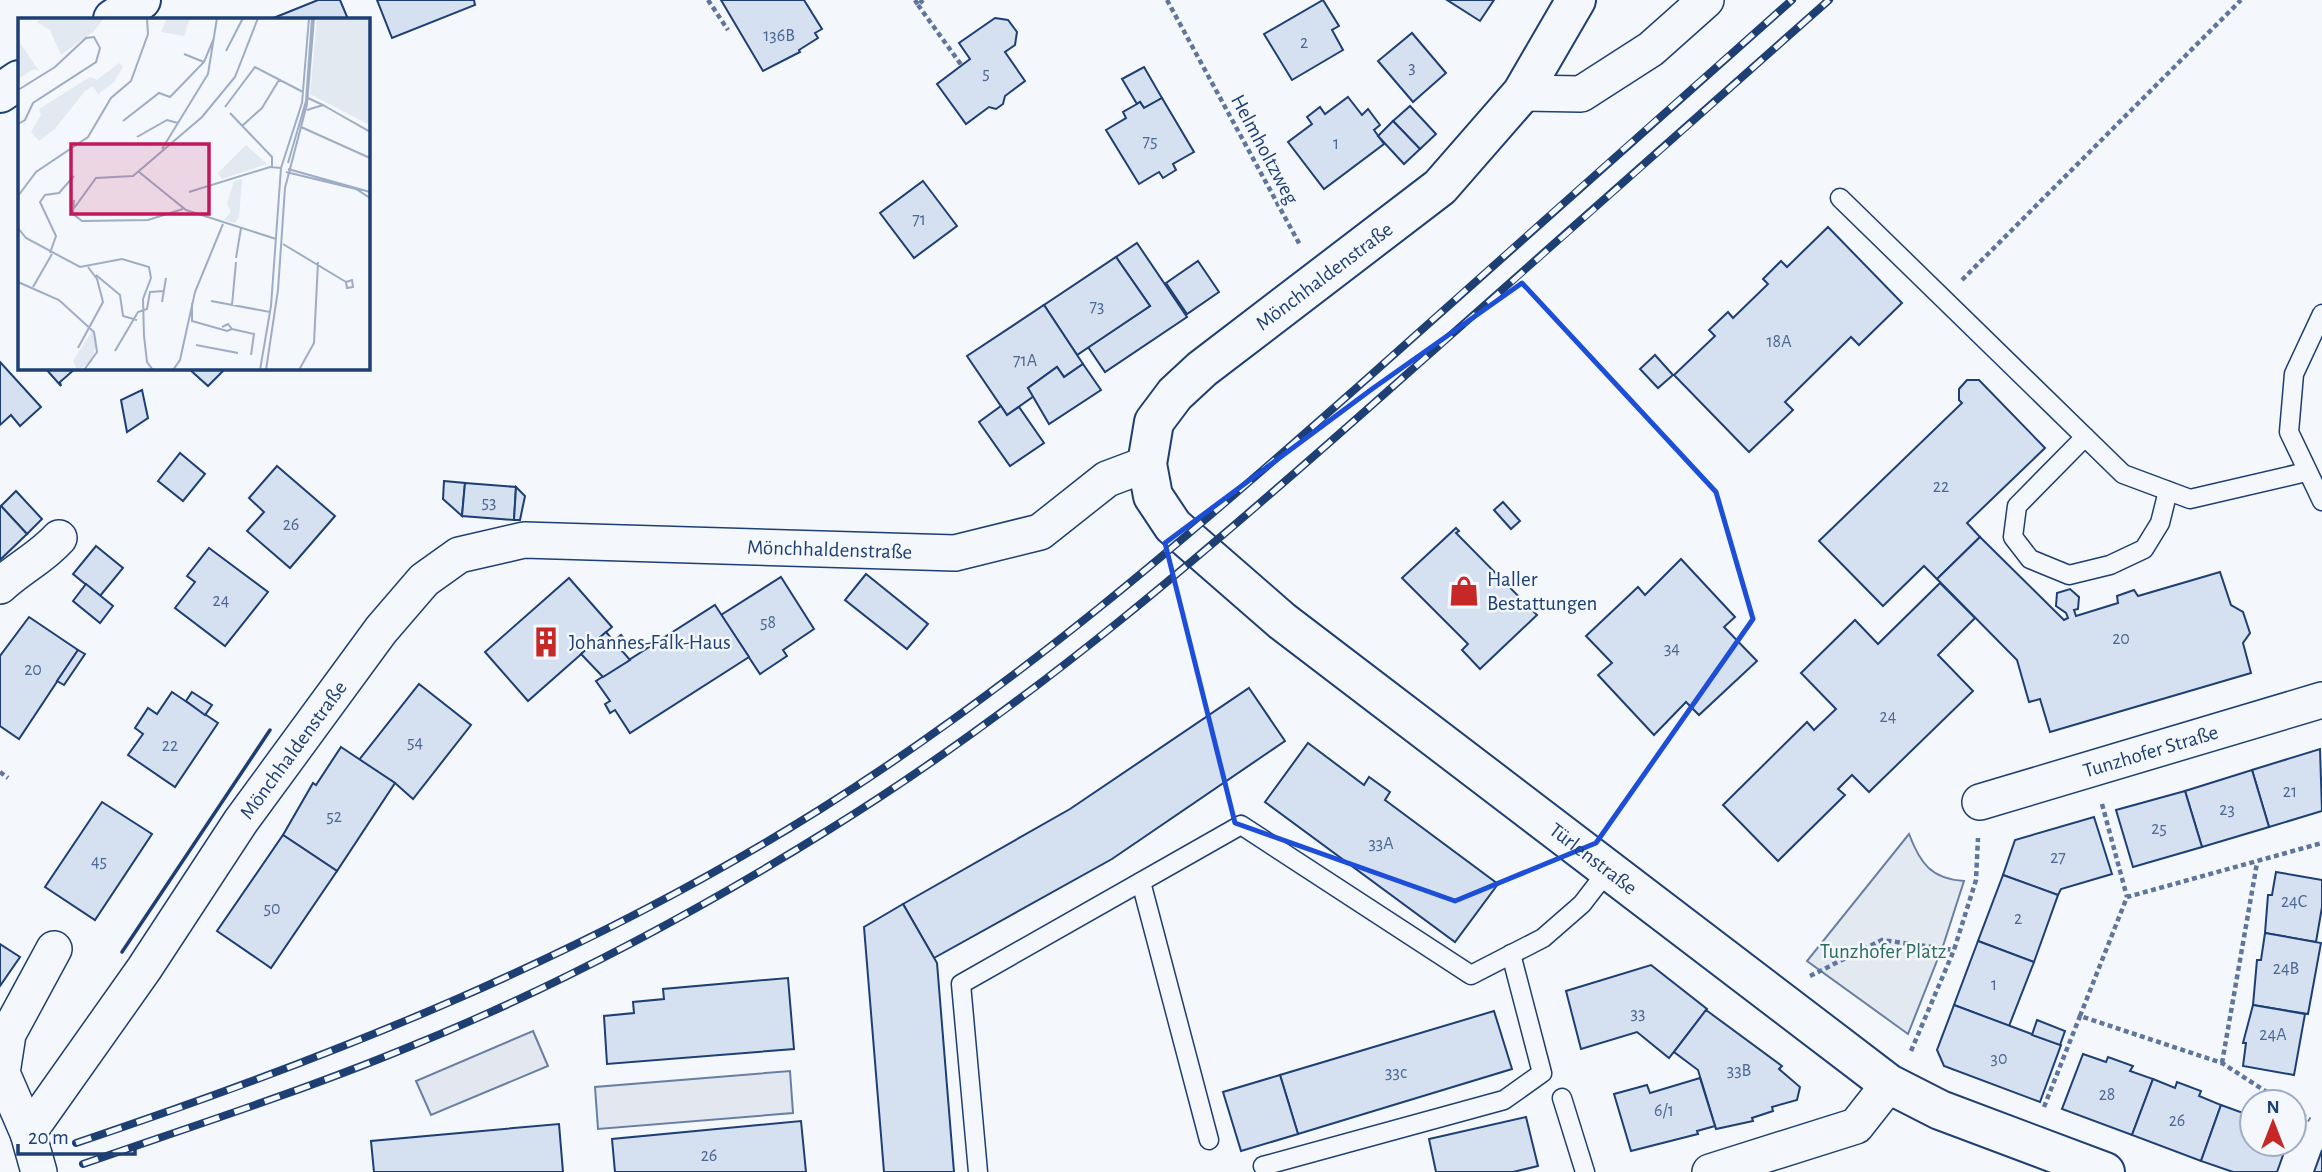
<svg xmlns="http://www.w3.org/2000/svg" width="2322" height="1172" font-family="'Alegreya Sans',sans-serif">
  <style>
    .green { fill: #e3e9f0; stroke: #687fa3; stroke-width: 2 }
    .parking { fill: #e3e8f0; stroke: #687fa3; stroke-width: 2 }
    .building { fill: #d5e0f0; stroke: #1d3f73; stroke-width: 2 }
    .lines { fill: none; stroke-linecap: round; stroke-linejoin: round }
    .service-casing { stroke: #1d3f73; stroke-width: 21 }
    .minor-casing { stroke: #1d3f73; stroke-width: 38 }
    .tertiary-casing { stroke: #1d3f73; stroke-width: 42 }
    .path { stroke: #5e769c; stroke-width: 4.5; stroke-dasharray: 5 3.5; stroke-linecap: butt }
    .service { stroke: #f4f7fb; stroke-width: 18 }
    .minor { stroke: #f4f7fb; stroke-width: 35 }
    .tertiary { stroke: #f4f7fb; stroke-width: 38 }
    .rail-casing { stroke: #1d3f73; stroke-width: 8 }
    .rail { stroke: #f4f7fb; stroke-width: 5; stroke-dasharray: 16; stroke-linecap: butt }
    .wall { stroke: #1d3f73; stroke-width: 3.5 }
    .marked { fill: none; stroke: #1d4ed8; stroke-width: 5; stroke-linejoin: round }
    .labels { text-anchor: middle; stroke-width: 5; stroke-linejoin: round; paint-order: stroke }
    .number-label { font-size: 18px; fill: #4b6792 }
    .street-label { font-size: 21px; fill: #1d3f73; stroke: #f4f7fb }
    .poi-label { font-size: 21px; fill: #1d3f73; stroke: #f4f7fb; text-anchor: start }
    .park-label { font-size: 21px; fill: #2c6c60; stroke: #f4f7fb }
    .inset-road { fill: none; stroke: #9eadc5; stroke-width: 2 }
    .view { fill: #c2185b; fill-opacity: 0.15; stroke: #c2185b; stroke-width: 3.5 }
    .inset-edge { fill: none; stroke: #1d3f73; stroke-width: 3.5 }
  </style>
  <rect width="100%" height="100%" fill="#f4f7fb"/>
  <path class="green" d="M1909,834C1920,863 1931,879 1964,881L1944,943L1908,1034L1807,961Z"/>
  <g class="parking">
    <polygon points="533,1031 548,1066 431,1115 416,1081"/>
    <polygon points="790,1071 793,1113 598,1129 595,1087"/>
  </g>
  <g class="building">
    <polygon points="318,0 340,0 348,19 271,19"/>
    <polygon points="377,0 474,0 475,5 392,38"/>
    <polygon points="721,0 804,0 822,29 815,33 818,38 799,50 800,52 763,71"/>
    <polygon points="1323,0 1339,26 1332,30 1343,50 1292,80 1264,34"/>
    <polygon points="1447,0 1494,0 1480,21"/>
    <polygon points="995,18 1008,20 1017,32 1015,45 1005,52 1025,81 1005,96 1003,104 996,109 989,107 966,124 937,84 970,59 959,43"/>
    <polygon points="1412,33 1446,73 1413,102 1378,61"/>
    <polygon points="1144,67 1162,98 1144,108 1140,102 1137,104 1122,79"/>
    <polygon points="1348,97 1362,115 1368,109 1380,125 1374,130 1384,144 1324,189 1288,142 1312,124 1307,117 1320,107 1325,114"/>
    <polygon points="1162,98 1194,152 1173,164 1176,170 1163,178 1159,172 1139,184 1106,130 1126,118 1123,112 1137,104 1140,102 1144,108"/>
    <polygon points="1410,106 1436,134 1420,149 1393,121"/>
    <polygon points="1393,121 1420,149 1404,164 1378,136"/>
    <polygon points="923,181 957,226 914,258 880,213"/>
    <polygon points="1828,227 1902,303 1859,345 1851,337 1785,402 1793,410 1749,452 1674,375 1715,336 1709,330 1728,312 1733,318 1768,284 1763,279 1781,261 1787,267"/>
    <polygon points="1137,243 1187,317 1105,372 1088,347 1150,306 1116,257"/>
    <polygon points="1116,257 1150,306 1077,355 1044,305"/>
    <polygon points="1198,261 1219,292 1187,314 1166,283"/>
    <polygon points="1044,305 1083,364 1064,377 1057,367 1028,388 1034,396 1007,415 967,356"/>
    <polygon points="1655,355 1673,375 1658,388 1640,369"/>
    <polygon points="0,362 41,407 20,426 11,415 0,425"/>
    <polygon points="1083,364 1101,390 1049,424 1028,388 1057,367 1064,377"/>
    <polygon points="45,368 76,368 60,382 61,386"/>
    <polygon points="188,368 226,368 208,386"/>
    <polygon points="1967,380 1979,380 2045,448 1967,523 1980,537 1937,579 1924,566 1883,606 1819,541 1962,403 1959,400 1959,389"/>
    <polygon points="142,390 148,418 127,432 121,400"/>
    <polygon points="1001,406 1007,415 1019,407 1044,443 1010,466 979,422"/>
    <polygon points="180,453 205,474 183,501 158,481"/>
    <polygon points="277,466 335,516 290,568 247,531 264,512 249,498"/>
    <polygon points="444,481 465,483 462,516 443,499"/>
    <polygon points="465,483 516,487 514,520 462,516"/>
    <polygon points="516,487 525,496 520,520 514,520"/>
    <polygon points="16,491 42,519 27,534 1,506"/>
    <polygon points="1503,502 1520,521 1511,529 1494,510"/>
    <polygon points="1,506 27,534 0,560 0,507"/>
    <polygon points="1456,528 1459,531 1456,533 1537,615 1480,669 1462,650 1468,644 1402,578"/>
    <polygon points="1980,537 2064,620 2068,618 2066,613 2056,606 2057,593 2070,589 2079,597 2078,609 2074,610 2076,616 2118,603 2117,596 2134,590 2138,596 2220,572 2231,605 2243,612 2250,633 2243,643 2251,673 2050,732 2040,699 2029,702 2017,660 1937,579"/>
    <polygon points="96,546 123,568 100,596 73,574"/>
    <polygon points="209,548 268,592 225,646 175,608 195,582 187,576"/>
    <polygon points="1681,559 1735,617 1724,627 1757,661 1699,715 1686,702 1654,735 1598,675 1612,663 1586,636 1638,587 1645,595"/>
    <polygon points="866,574 928,624 907,649 845,600"/>
    <polygon points="781,577 814,629 783,650 787,656 760,674 721,615"/>
    <polygon points="569,578 612,627 528,701 485,652"/>
    <polygon points="1940,583 1975,618 1938,655 1973,691 1869,792 1852,775 1838,789 1845,795 1778,861 1723,805 1807,722 1814,730 1836,709 1801,673 1855,620 1878,644"/>
    <polygon points="86,584 113,606 100,623 73,601"/>
    <polygon points="715,605 749,657 630,733 615,710 610,713 605,704 610,701 596,681"/>
    <polygon points="29,617 78,650 19,739 0,726 0,656"/>
    <polygon points="606,632 630,660 603,677 581,654"/>
    <polygon points="621,635 630,645 622,651 614,641"/>
    <polygon points="78,650 85,654 64,685 57,681"/>
    <polygon points="419,684 471,725 413,799 395,783 359,760"/>
    <polygon points="1249,688 1285,741 1112,859 934,958 903,904 1070,809"/>
    <polygon points="172,692 218,723 175,787 128,755 143,734 135,728 148,708 157,714"/>
    <polygon points="192,692 212,705 205,715 186,701"/>
    <polygon points="1308,743 1364,785 1369,777 1390,792 1385,800 1498,884 1455,942 1265,802"/>
    <polygon points="341,747 395,783 337,871 283,835 313,783 316,785"/>
    <polygon points="2320,749 2322,811 2269,827 2252,770"/>
    <polygon points="2252,770 2269,827 2202,847 2185,791"/>
    <polygon points="2185,791 2202,847 2133,867 2116,810"/>
    <polygon points="102,802 152,834 95,920 45,887"/>
    <polygon points="2094,817 2112,874 2061,889 2058,895 2003,875 2015,840"/>
    <polygon points="283,835 337,871 271,968 217,931"/>
    <polygon points="2276,872 2322,880 2322,907 2316,942 2265,933 2268,895 2272,895"/>
    <polygon points="2003,875 2058,895 2034,962 1978,941"/>
    <polygon points="903,904 937,963 954,1172 884,1172 864,927"/>
    <polygon points="2265,933 2321,943 2308,1014 2253,1005 2257,960 2261,960"/>
    <polygon points="1978,941 2034,962 2009,1026 1954,1005"/>
    <polygon points="0,944 20,957 0,986"/>
    <polygon points="1651,965 1707,1009 1669,1058 1637,1032 1581,1049 1566,991"/>
    <polygon points="788,978 794,1049 607,1064 604,1016 634,1013 633,1002 664,999 663,989"/>
    <polygon points="1954,1005 2061,1045 2040,1102 1944,1066 1937,1050"/>
    <polygon points="2253,1005 2305,1014 2294,1075 2243,1066 2246,1043 2243,1043"/>
    <polygon points="1706,1010 1782,1066 1779,1069 1800,1087 1797,1100 1772,1107 1773,1111 1752,1118 1753,1121 1716,1129 1698,1070 1674,1052"/>
    <polygon points="1494,1011 1512,1069 1298,1134 1280,1075"/>
    <polygon points="2037,1020 2065,1031 2060,1045 2032,1035"/>
    <polygon points="2083,1054 2106,1062 2108,1057 2133,1066 2130,1071 2153,1079 2132,1135 2062,1109"/>
    <polygon points="1280,1075 1298,1134 1241,1151 1223,1092"/>
    <polygon points="1700,1078 1715,1126 1697,1131 1698,1134 1631,1151 1614,1094 1647,1085 1650,1093"/>
    <polygon points="2153,1079 2175,1088 2177,1082 2201,1091 2199,1096 2221,1105 2201,1161 2132,1135"/>
    <polygon points="2221,1105 2243,1113 2246,1107 2252,1110 2252,1144 2287,1144 2277,1172 2233,1172 2201,1161"/>
    <polygon points="1526,1117 1538,1166 1513,1172 1436,1172 1429,1139"/>
    <polygon points="801,1121 806,1172 615,1172 612,1139"/>
    <polygon points="559,1124 563,1172 374,1172 371,1141"/>
    <polygon points="2322,1150 2322,1172 2314,1172"/>
  </g>
  <g class="lines">
    <g class="service-casing">
      <g id="service">
        <polyline points="1840,198 2123,474 2190,499 2306,472"/>
        <polyline points="2322,314 2294,374 2289,432 2322,501"/>
        <polyline points="2085,437 2017,506 2013,537 2030,559 2069,575 2110,565 2144,549 2160,523 2168,491"/>
        <polyline points="1141,882 1209,1140"/>
        <polyline points="1562,1098 1585,1172"/>
        <polyline points="1263,1166 1504,1100 1542,1073 1511,954"/>
        <polyline points="978,1172 961,984 1241,825 1471,975 1543,938 1582,904 1609,869"/>
      </g>
    </g>
    <g class="minor-casing">
      <g id="minor">
        <polyline points="1522,93 1581,94 1651,49 1706,0"/>
        <path d="M0,586C19,568 41,558 59,538"/>
        <path id="s1" d="M1980,802L2322,700"/>
        <path id="s2" d="M28,1133L144,969L241,821L381,630L424,580L459,555L524,540L955,553L1040,532L1107,479L1147,464"/>
        <polyline points="39,1172 28,1133 2,1073 8,1034 54,949"/>
        <polyline points="1710,1172 1856,1126 1889,1084"/>
      </g>
    </g>
    <g class="tertiary-casing">
      <g id="tertiary">
        <path id="s3" d="M1576,0L1522,93L1440,187L1202,369L1175,394L1154,422L1147,464L1153,496L1173,526L1282,621L1889,1084L1940,1110L2105,1172"/>
        <polyline points="113,19 141,0"/>
        <polyline points="0,93 19,80"/>
      </g>
    </g>
    <g class="path">
      <polyline points="708,0 728,30"/>
      <polyline points="915,0 918,5 923,0"/>
      <polyline points="1167,0 1300,245"/>
      <polyline points="918,5 962,66"/>
      <polyline points="1962,280 2241,0"/>
      <polyline points="0,772 8,778"/>
      <polyline points="2102,804 2127,897"/>
      <polyline points="1810,976 1882,940 1954,950"/>
      <polyline points="1911,1051 1954,950 1976,880 1978,838"/>
      <polyline points="2222,1063 2257,863"/>
      <polyline points="2282,1102 2222,1063 2080,1016 2127,897 2322,843"/>
      <polyline points="2044,1107 2080,1016"/>
      <polyline points="2294,1110 2310,1120"/>
    </g>
    <use href="#service" class="service"/>
    <use href="#minor" class="minor"/>
    <use href="#tertiary" class="tertiary"/>
    <g class="rail-casing">
      <g id="rail">
        <path d="M76,1143C336,1056 586,956 819,810C1015,687 1189,536 1362,383C1505,255 1648,127 1792,0"/>
        <path d="M83,1164C190,1127 299,1092 404,1049C551,990 695,913 830,829C1033,703 1212,547 1390,389C1537,260 1683,130 1829,0"/>
      </g>
    </g>
    <use href="#rail" class="rail"/>
    <polyline class="wall" points="122,952 270,730"/>
  </g>
  <path class="marked" d="M1522,283L1716,492L1753,619L1596,843L1455,901L1235,823L1165,543L1372,389Z"/>
  <defs>
    <g id="shop-bare" transform="scale(2.415)"><path d="M-5-2.5h2.3a2.7 3.5 0 0 1 5.4 0H5L5.5 6h-11ZM-1.5-2.5h3a1.5 2.3 0 0 0-3 0Z" fill="#c62828" stroke="#f4f7fb" stroke-width="2.5" paint-order="stroke"/></g>
    <g id="building-bare" transform="scale(2.415)"><path d="M-4-6H4V6H1V3H-1V6H-4ZM-2.5-4.3h1.7v1.8h-1.7ZM.8-4.3h1.7v1.8H.8ZM-2.5-1h1.7V.8h-1.7ZM.8-1h1.7V.8H.8Z" fill="#c62828" stroke="#f4f7fb" stroke-width="2.5" paint-order="stroke"/></g>
  </defs>
  <g fill-rule="evenodd">
    <use href="#shop-bare" x="1464" y="591"/>
    <use href="#building-bare" x="546" y="642"/>
  </g>
  <g class="labels">
    <g class="number-label">
      <text x="779" y="41">136B</text>
      <text x="1304" y="48">2</text>
      <text x="1412" y="73">3</text>
      <text x="986" y="79">5</text>
      <text x="1150" y="147">75</text>
      <text x="1336" y="149">1</text>
      <text x="919" y="225">71</text>
      <text x="1097" y="312">73</text>
      <text x="1779" y="347">18A</text>
      <text x="1025" y="366">71A</text>
      <text x="1941" y="492">22</text>
      <text x="489" y="508">53</text>
      <text x="291" y="530">26</text>
      <text x="221" y="606">24</text>
      <text x="768" y="628">58</text>
      <text x="2121" y="644">20</text>
      <text x="1672" y="654">34</text>
      <text x="33" y="675">20</text>
      <text x="1888" y="722">24</text>
      <text x="415" y="748">54</text>
      <text x="170" y="751">22</text>
      <text x="2290" y="797">21</text>
      <text x="2227" y="815">23</text>
      <text x="334" y="822">52</text>
      <text x="2159" y="834">25</text>
      <text x="1381" y="849">33A</text>
      <text x="2058" y="863">27</text>
      <text x="99" y="867">45</text>
      <text x="2294" y="907">24C</text>
      <text x="272" y="914">50</text>
      <text x="2018" y="924">2</text>
      <text x="2286" y="974">24B</text>
      <text x="1994" y="990">1</text>
      <text x="1638" y="1019">33</text>
      <text x="2273" y="1040">24A</text>
      <text x="1999" y="1064">30</text>
      <text x="1739" y="1076">33B</text>
      <text x="1396" y="1078">33c</text>
      <text x="2107" y="1100">28</text>
      <text x="1664" y="1116">6/1</text>
      <text x="2177" y="1126">26</text>
      <text x="709" y="1161">26</text>
    </g>
    <g class="street-label">
      <text transform="translate(1265 149) rotate(62)" y="7">Helmholtzweg</text>
      <text transform="translate(1324 276) rotate(-37)" y="7">Mönchhaldenstraße</text>
      <text dy="7" stroke="none"><textPath href="#s2" startOffset="1096">Mönchhaldenstraße</textPath></text>
      <text dy="7" stroke="none"><textPath href="#s2" startOffset="466">Mönchhaldenstraße</textPath></text>
      <text dy="7" stroke="none"><textPath href="#s1" startOffset="178">Tunzhofer Straße</textPath></text>
      <text dy="7" stroke="none"><textPath href="#s3" startOffset="1251">Türlenstraße</textPath></text>
    </g>
    <g class="poi-label">
      <text x="1487" y="586">Haller<tspan x="1487" dy="24">Bestattungen</tspan></text>
      <text x="569" y="649">Johannes-Falk-Haus</text>
    </g>
    <g class="park-label">
      <text x="1883" y="958">Tunzhofer Platz</text>
    </g>
  </g>
  <g transform="translate(18 18)">
    <rect width="352" height="352" fill="#f4f7fb"/>
    <path d="M24,0H86L75,14L43,37L32,12L19,4ZM149,0H172L166,18L143,14ZM299,0H352V107L292,76ZM0,22L21,53L16,51L0,61ZM101,45L105,49L96,64L80,76L75,68L67,73L37,111L21,123L13,114L23,97L21,91L72,59L79,62ZM228,127L249,146L204,161L200,155ZM224,161L221,199L217,205L206,202L213,194L209,186L216,163ZM74,313L79,320L74,344L59,352L55,343Z" fill="#e3e9f0"/>
    <path class="inset-road" d="M208,33L225,0M166,36L186,44M0,72L37,49L68,20L76,19L82,30L78,44L15,85L7,102L0,106M305,87L352,114M207,89L237,49L285,74M289,92L305,87L290,80M212,95L254,139V149M326,99L351,113M105,103L141,75L152,79L186,44L196,20M224,108L244,90L261,62M283,109L352,140M119,119L149,102L160,105M144,131L190,56L199,0M270,145L288,83L294,0M270,151L352,174M121,154L168,192L258,221M268,154L338,171L352,180M171,174L252,149L263,150M0,178L18,154L70,119L93,80L113,63L130,16L129,0M56,182L55,196L64,203L130,202L165,191M54,193L78,160L115,158L184,99L217,59L240,0M0,210L8,220L62,249L104,241L131,249L133,260L125,281L126,318L129,344L135,352M265,226L328,264L329,270L335,269L334,262L328,264M32,235L38,218L22,184L27,177L41,175L56,158M218,240L223,210M78,257L102,277L105,298L119,302M0,264L41,282L76,314L79,334L66,352M15,269L34,236M193,283L252,294M144,284L148,260M174,285V303L209,313L214,311L210,306L204,309M214,287L218,244M214,311L236,316L233,337M178,327L220,335M60,330L85,284L79,261L70,249M97,333L120,294L129,291L132,274L146,273M155,352L162,342L177,274L205,206M242,352L253,288L263,150L284,85L291,0M248,352L260,272L267,170L289,86L296,0M281,352L296,325L300,244"/>
    <path class="view" d="M53,126H191V196H53Z"/>
    <rect width="352" height="352" class="inset-edge"/>
  </g>
  <g transform="translate(2273 1123)"><circle r="33" fill="#f4f7fb" stroke="#9eadc5" stroke-width="2"/>
  <path d="M0-5L12 26L0 18L-12 26Z" fill="#c62828"/>
  <text y="-10" font-size="19" font-weight="bold" text-anchor="middle" fill="#1d3f73">N</text>
  </g>
  <path d="M18 1144v10h117v-10" fill="none" stroke="#1d3f73" stroke-width="3.5"/>
  <text x="28" y="1144" font-size="21" fill="#1d3f73" stroke="#f4f7fb" stroke-width="5" paint-order="stroke">20 m</text>
</svg>
